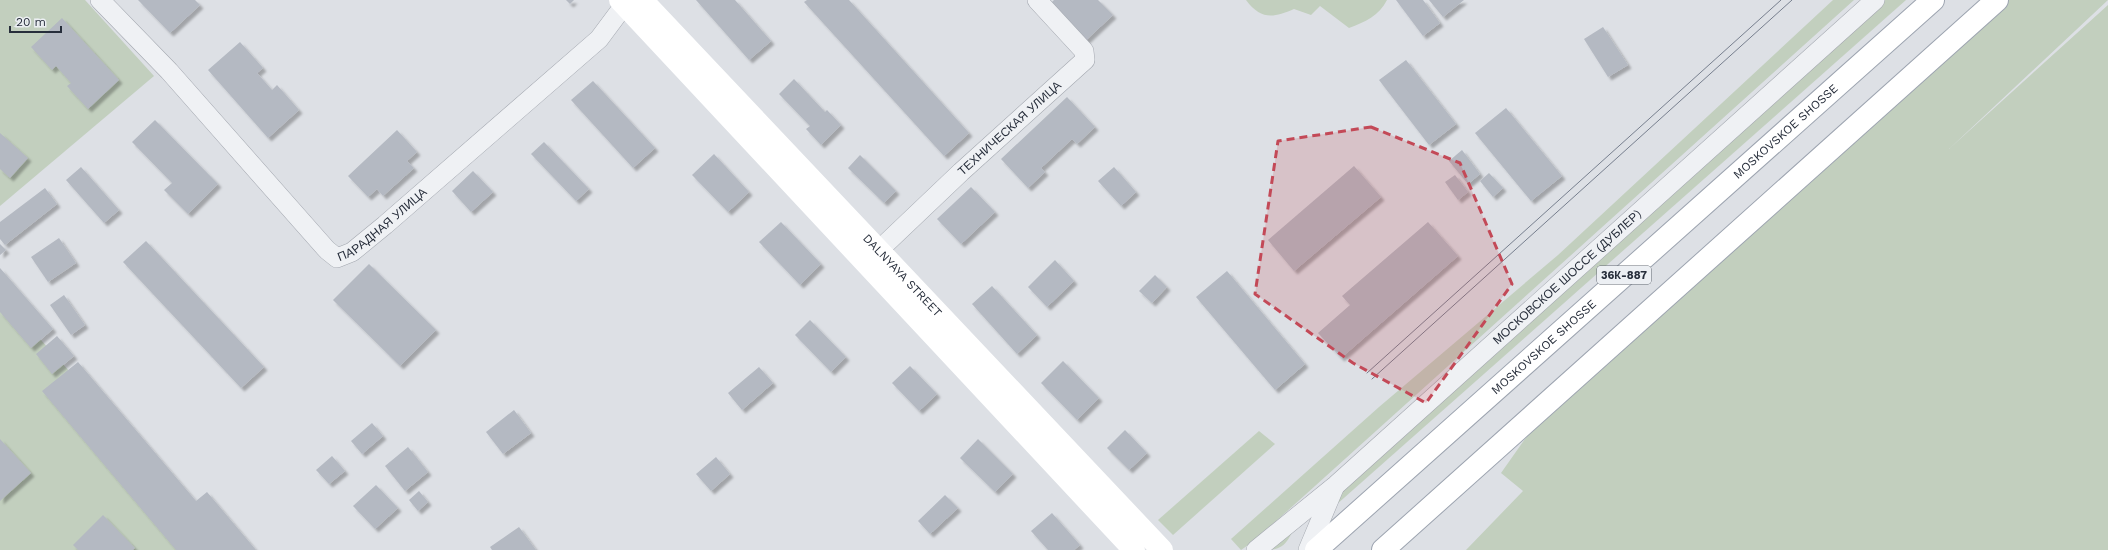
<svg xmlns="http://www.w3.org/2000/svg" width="2108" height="550" font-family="'Work Sans',sans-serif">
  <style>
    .green { fill: #c2cfbe }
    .building { fill: #b4b9c2; filter: url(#shadow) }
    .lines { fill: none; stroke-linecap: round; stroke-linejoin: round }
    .street-casing { stroke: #a3a7af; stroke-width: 20 }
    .primary-casing { stroke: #9da4b0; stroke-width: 24 }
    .street { stroke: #eff1f4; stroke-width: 19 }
    .secondary { stroke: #fff; stroke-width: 22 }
    .primary { stroke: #fff; stroke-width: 22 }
    .tram { stroke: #777f8e; stroke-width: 1 }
    .marked { fill: #c34957; fill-opacity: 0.2; stroke: #c34957; stroke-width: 3; stroke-dasharray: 8 5; stroke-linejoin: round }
    .labels { text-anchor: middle; stroke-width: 3.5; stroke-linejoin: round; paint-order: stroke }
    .shield { fill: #eceff3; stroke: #626872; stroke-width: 1 }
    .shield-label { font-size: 11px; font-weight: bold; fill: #272e3b }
    .street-label { font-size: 12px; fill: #272e3b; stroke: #eceff3 }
  </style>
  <defs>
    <filter id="shadow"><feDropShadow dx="3.5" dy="3.5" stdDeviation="1" flood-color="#0004"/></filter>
  </defs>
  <rect width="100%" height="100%" fill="#dde0e5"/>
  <g class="green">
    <polygon points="0,0 85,0 154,76 0,206"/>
    <path d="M1246,0H1387C1379,16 1365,22 1349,28L1320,6L1311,15L1294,9C1273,18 1261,20 1246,0Z"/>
    <polygon points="1833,0 1854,0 1254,541 1241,550 1231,539 1379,407 1558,255"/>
    <polygon points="1883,0 1906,0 1336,505 1344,488"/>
    <polygon points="1997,0 2108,0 1949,149 2108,5 2108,550 1466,550 1523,491 1501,473 1554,398"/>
    <polygon points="0,295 232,550 0,550"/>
    <polygon points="1259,431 1275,444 1173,535 1158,520"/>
    <path d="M1296,523C1289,540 1285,550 1266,550Z"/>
  </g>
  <g class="building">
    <polygon points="138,0 195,0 200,5 170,33"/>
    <polygon points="566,0 574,0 570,4"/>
    <polygon points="696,0 735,0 771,41 749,60"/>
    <polygon points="807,0 849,0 969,133 944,156 804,2"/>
    <polygon points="1054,0 1098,0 1113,15 1083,43 1048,6"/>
    <polygon points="1396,0 1423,0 1440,23 1423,36"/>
    <polygon points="1429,0 1464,0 1443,17"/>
    <polygon points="62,18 119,80 88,109 67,86 71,83 56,66 52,70 31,47"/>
    <polygon points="1603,27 1628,65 1608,77 1584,39"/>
    <polygon points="240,42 263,68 257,73 272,90 277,85 299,110 268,138 208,70"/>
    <polygon points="1406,60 1456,124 1429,145 1379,80"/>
    <polygon points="794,79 825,112 827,110 841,125 821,145 806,129 810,126 779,94"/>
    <polygon points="593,81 655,148 633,168 571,100"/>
    <polygon points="1067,97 1095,127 1077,144 1072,139 1041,168 1045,172 1028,188 1001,159"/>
    <polygon points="1506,108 1562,176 1531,201 1475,133"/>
    <polygon points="155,120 218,184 188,214 164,190 172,183 132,142"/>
    <polygon points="397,130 417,152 407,161 414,168 383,196 377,189 368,197 348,176"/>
    <polygon points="0,133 28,158 10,178 0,169"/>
    <polygon points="544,142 589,189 576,201 531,154"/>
    <polygon points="1462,150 1480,174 1468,184 1449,161"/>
    <polygon points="714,154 749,192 728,212 692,175"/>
    <polygon points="860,155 896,191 884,203 848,168"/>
    <polygon points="1354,166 1381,197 1294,271 1268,240"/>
    <polygon points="81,167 119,210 104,223 66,180"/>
    <polygon points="1114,167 1136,192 1121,206 1098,181"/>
    <polygon points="473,171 493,192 471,212 452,191"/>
    <polygon points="1489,173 1503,188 1493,197 1480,181"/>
    <polygon points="1455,175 1468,192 1458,200 1445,182"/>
    <polygon points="971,187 995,212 961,244 937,219"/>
    <polygon points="45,188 57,204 5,245 0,239 0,222"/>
    <polygon points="781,222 821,264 800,285 759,242"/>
    <polygon points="1428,222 1458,256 1341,358 1318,333 1350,305 1342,296"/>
    <polygon points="59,238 76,263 48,282 31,257"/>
    <polygon points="146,241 264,367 241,388 123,262"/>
    <polygon points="0,244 6,250 0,255"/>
    <polygon points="1055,260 1074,281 1047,307 1028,287"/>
    <polygon points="369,264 436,330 400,366 333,300"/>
    <polygon points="0,268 53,329 31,348 0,312"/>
    <polygon points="1227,271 1305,364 1275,390 1196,297"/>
    <polygon points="1155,275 1167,287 1152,303 1139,291"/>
    <polygon points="992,286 1037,335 1017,354 972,304"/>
    <polygon points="64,295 85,325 71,335 50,305"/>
    <polygon points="810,320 846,357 831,372 795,335"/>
    <polygon points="57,336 74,356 52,374 36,354"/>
    <polygon points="1063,361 1099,398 1077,420 1041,383"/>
    <polygon points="78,362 196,501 207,492 256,550 176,550 42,391"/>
    <polygon points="910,366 937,394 919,411 892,383"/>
    <polygon points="759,367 773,383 742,410 728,393"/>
    <polygon points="514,410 531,433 503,454 486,432"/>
    <polygon points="372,423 383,436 362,454 351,441"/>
    <polygon points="1125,430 1147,453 1129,470 1107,448"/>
    <polygon points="0,439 31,473 0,501"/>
    <polygon points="978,439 1013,474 995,492 960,458"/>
    <polygon points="408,447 428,472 405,491 385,466"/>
    <polygon points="332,456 345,471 329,484 316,470"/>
    <polygon points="716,457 730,474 711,491 696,474"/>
    <polygon points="376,485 398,508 375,529 353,506"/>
    <polygon points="419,491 428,502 418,511 409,500"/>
    <polygon points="945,495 958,508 930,534 918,521"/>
    <polygon points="1052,513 1080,545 1074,550 1048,550 1031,531"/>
    <polygon points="103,515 135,548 133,550 78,550 73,545"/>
    <polygon points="519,527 536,550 492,550 490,547"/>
  </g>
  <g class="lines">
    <g class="street-casing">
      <g id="street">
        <path id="s1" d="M100,0L169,71L327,250L337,258L352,252L385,225L599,39L628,0"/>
        <path id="s2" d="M878,251L961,172L1085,60L1084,51L1037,0"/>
        <path id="s3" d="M1256,550L1336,485L1875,0"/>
        <polyline points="1308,550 1334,488"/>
      </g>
    </g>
    <g class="primary-casing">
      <g id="primary">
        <path id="s5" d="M1316,550L1933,0"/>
        <polyline points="1383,550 1997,0"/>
      </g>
    </g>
    <use href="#street" class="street"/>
    <g class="secondary">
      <polyline points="620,0 1134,550"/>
      <path id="s4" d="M642,0L1162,550"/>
    </g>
    <use href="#primary" class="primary"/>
    <g class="tram">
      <polyline points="1367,373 1781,0"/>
      <polyline points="1372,379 1792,0"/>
    </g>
  </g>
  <path class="marked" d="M1371,127L1460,163L1512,284L1426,403L1353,363L1255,294L1278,141Z"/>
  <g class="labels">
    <rect class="shield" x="1597" y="266" width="54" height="18" rx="3"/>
    <g class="shield-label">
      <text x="1624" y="279">36К-887</text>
    </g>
    <g class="street-label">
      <text dy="4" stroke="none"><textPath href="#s2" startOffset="180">ТЕХНИЧЕСКАЯ УЛИЦА</textPath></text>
      <text dy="4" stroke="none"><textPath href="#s5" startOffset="629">MOSKOVSKOE SHOSSE</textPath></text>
      <text dy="4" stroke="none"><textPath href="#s1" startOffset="407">ПАРАДНАЯ УЛИЦА</textPath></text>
      <text dy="4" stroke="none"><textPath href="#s4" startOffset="379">DALNYAYA STREET</textPath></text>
      <text dy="4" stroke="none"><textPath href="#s3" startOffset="414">МОСКОВСКОЕ ШОССЕ (ДУБЛЕР)</textPath></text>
      <text dy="4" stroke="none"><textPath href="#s5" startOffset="305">MOSKOVSKOE SHOSSE</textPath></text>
    </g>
  </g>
  <path d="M10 26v6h51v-6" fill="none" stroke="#272e3b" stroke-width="2"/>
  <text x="16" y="26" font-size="12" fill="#272e3b" stroke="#eceff3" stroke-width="3" paint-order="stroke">20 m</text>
</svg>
